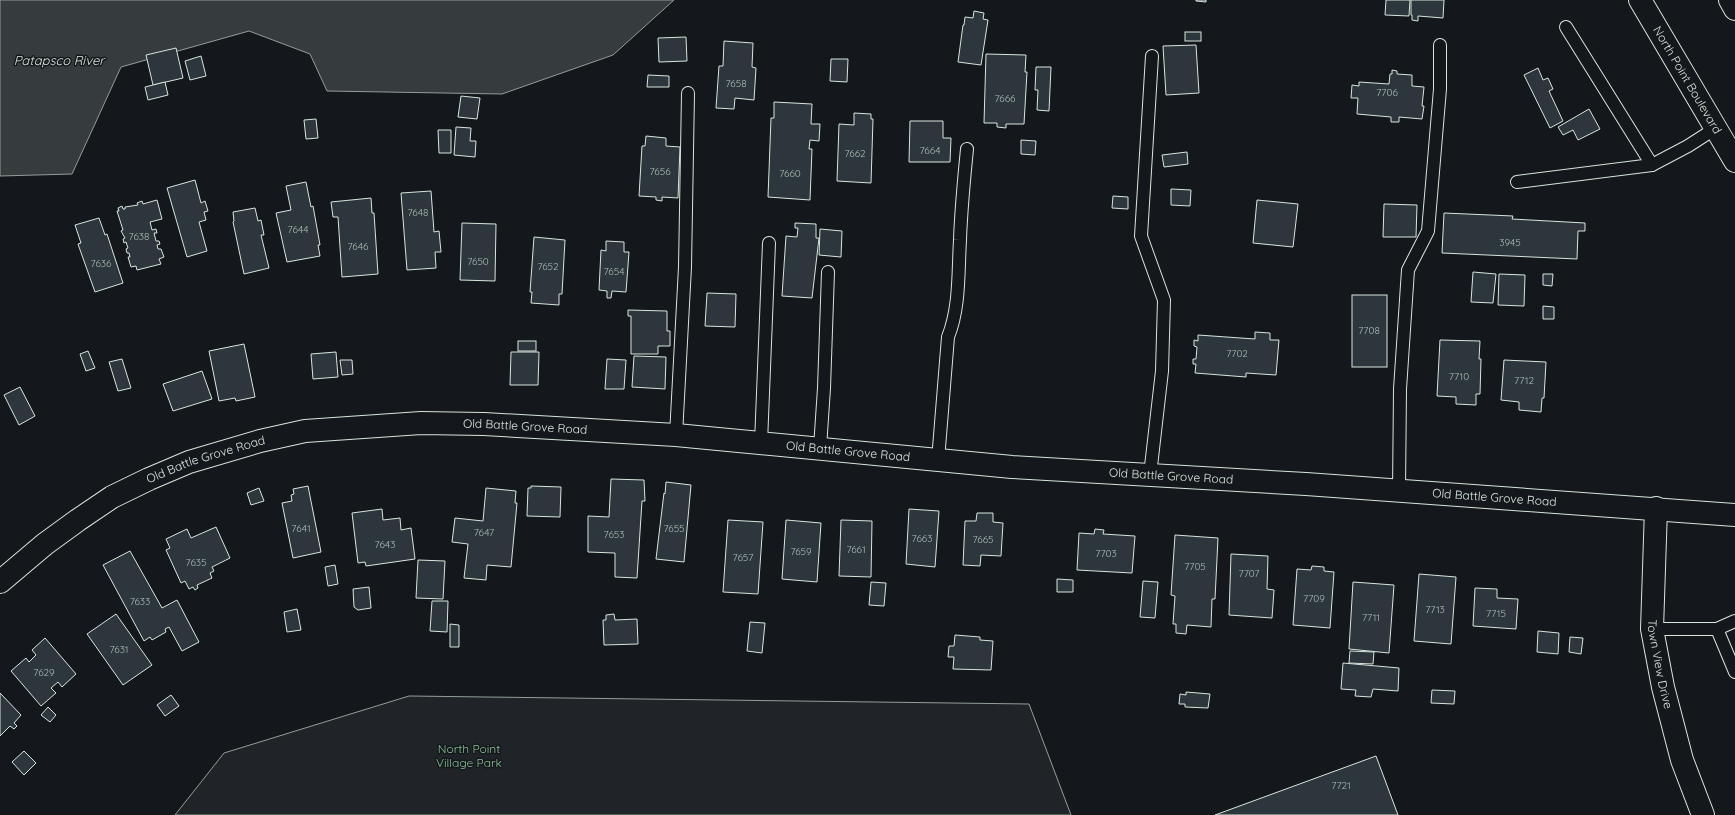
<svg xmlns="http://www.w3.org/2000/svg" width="1735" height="815" font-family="Quicksand,sans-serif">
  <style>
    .green { fill: #202428; stroke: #939e99 }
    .water { fill: #363b3e; stroke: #939e99 }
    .building { fill: #2c363c; stroke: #d8e6dc }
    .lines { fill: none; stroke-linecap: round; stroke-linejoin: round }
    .service-casing { stroke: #d8e6dc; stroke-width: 14 }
    .minor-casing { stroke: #d8e6dc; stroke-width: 24 }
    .secondary-casing { stroke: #d8e6dc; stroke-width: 24 }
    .service { stroke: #14181c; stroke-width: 12 }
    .minor { stroke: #14181c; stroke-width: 22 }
    .secondary { stroke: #14181c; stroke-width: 22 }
    .labels { text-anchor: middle; stroke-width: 3; stroke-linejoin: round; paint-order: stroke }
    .number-label { font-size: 10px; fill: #adbab4 }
    .street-label { font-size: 12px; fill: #d8e6dc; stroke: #14181c }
    .park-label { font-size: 12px; fill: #8ac095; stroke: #14181c }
    .water-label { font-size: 13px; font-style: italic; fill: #d8e6dc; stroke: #14181c }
  </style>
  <rect width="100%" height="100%" fill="#14181c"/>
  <polygon class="green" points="409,696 1029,704 1071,815 175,815 224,753"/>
  <polygon class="water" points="0,0 674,0 613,55 502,94 327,91 310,54 249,31 121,67 72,174 0,176"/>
  <g class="building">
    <polygon points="1196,0 1206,0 1206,2 1196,1"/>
    <polygon points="1386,0 1410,0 1409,16 1385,15"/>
    <polygon points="1411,0 1444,0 1443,18 1418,16 1418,21 1412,20 1412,15 1411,15"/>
    <polygon points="974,11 984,13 983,19 988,20 981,65 958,62 963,25 964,25 965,17 973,18"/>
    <rect x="1185" y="32" width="16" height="9"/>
    <polygon points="686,37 687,61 659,62 658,38"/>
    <polygon points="724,41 753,43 752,67 756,68 754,100 735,98 734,109 716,108 719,66 723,66"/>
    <polygon points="1196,45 1199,93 1166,95 1163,46"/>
    <polygon points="176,48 183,78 153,85 146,55"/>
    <polygon points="986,54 1026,55 1025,72 1027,72 1024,124 1006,124 1006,128 997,127 997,123 984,123"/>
    <polygon points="201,56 206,76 190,80 185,61"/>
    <polygon points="831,59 848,59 847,82 830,81"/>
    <polygon points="1036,67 1051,67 1049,111 1037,110 1038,90 1035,90"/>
    <polygon points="1538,68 1543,80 1548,78 1553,89 1549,91 1563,121 1550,128 1524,75"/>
    <polygon points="1392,70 1397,71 1397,74 1412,75 1412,86 1424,87 1422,106 1424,106 1422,119 1399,117 1399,122 1391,122 1391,117 1357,114 1358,98 1351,98 1352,85 1359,86 1359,82 1389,84 1390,74 1392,74"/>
    <polygon points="648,75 669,76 669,87 647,87"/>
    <polygon points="165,82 168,95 148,100 145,87"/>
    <polygon points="461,96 480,98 477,119 458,117"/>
    <polygon points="774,102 812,104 811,124 820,124 819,141 810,140 809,149 812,149 810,200 768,197 771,118 774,118"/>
    <polygon points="1589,109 1600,129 1578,140 1573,130 1563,135 1558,127"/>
    <polygon points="854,113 871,114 871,119 873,119 871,183 837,181 839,124 854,125"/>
    <polygon points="316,119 318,138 306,139 304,120"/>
    <polygon points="910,121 943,121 943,138 951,138 950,162 909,162"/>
    <polygon points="456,127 471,128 470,141 476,141 475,157 454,155"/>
    <polygon points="438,130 451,130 451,153 439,153"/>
    <polygon points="646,136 666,138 666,146 680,147 678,198 662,197 662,201 656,200 656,197 639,196 642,146 645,146"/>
    <polygon points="1021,140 1036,141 1035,155 1021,154"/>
    <polygon points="1187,152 1188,164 1164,167 1162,155"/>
    <polygon points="195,180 201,203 205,201 208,211 204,212 206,220 199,222 207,251 187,257 167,188"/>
    <polygon points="306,182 311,207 313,206 320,245 318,245 320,256 287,262 276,213 291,210 286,186"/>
    <polygon points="1171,189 1191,190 1190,206 1171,205"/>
    <polygon points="431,191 434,232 439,231 441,252 435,252 436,268 407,270 401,193"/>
    <polygon points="1113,196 1128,197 1128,209 1112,208"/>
    <polygon points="371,198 372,213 374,213 378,274 342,277 338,217 333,217 331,202"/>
    <polygon points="157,200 162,219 150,222 152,230 156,229 157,233 154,233 156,241 159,241 160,244 157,245 158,249 161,249 164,257 159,259 161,264 137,270 136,266 131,267 128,257 130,257 129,253 127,253 126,249 128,248 126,242 124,243 123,239 125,238 121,231 123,230 117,211 119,211 118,208 122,206 123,209 125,209 125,207 138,205 137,203 142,201 143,204"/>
    <polygon points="1257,200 1298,204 1293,247 1253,243"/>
    <polygon points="1384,204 1417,205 1416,237 1383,237"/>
    <polygon points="255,208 258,221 261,220 264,235 261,235 269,268 244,274 233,222 234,221 233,212"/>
    <polygon points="1444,213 1513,216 1512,219 1585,223 1585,231 1578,231 1577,259 1442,253"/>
    <polygon points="99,218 105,235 107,234 123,283 95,292 78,244 81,243 75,225"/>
    <polygon points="462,223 496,224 495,281 460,280"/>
    <polygon points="795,223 816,224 816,238 819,238 812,298 782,296 786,236 797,237 798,228 795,228"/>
    <polygon points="820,229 842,231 841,257 819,255"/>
    <polygon points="534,237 565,240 562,294 559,294 559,305 531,303 532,292 530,292"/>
    <polygon points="606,241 624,242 624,252 629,252 626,292 612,291 611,298 607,298 607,291 599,290 601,250 606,251"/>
    <polygon points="1473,272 1496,274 1493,303 1471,302"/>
    <polygon points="1499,274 1525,275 1524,306 1498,305"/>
    <polygon points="1543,274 1553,274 1552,286 1543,285"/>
    <polygon points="707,293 736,294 735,327 705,326"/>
    <rect x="1352" y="295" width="35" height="72"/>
    <polygon points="1543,306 1554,307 1554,319 1543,319"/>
    <polygon points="628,310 667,311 667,331 670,331 670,346 658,346 658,354 631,354 631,316 628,316"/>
    <polygon points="1255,332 1270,333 1270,340 1279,340 1276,375 1246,373 1246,377 1195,373 1196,364 1193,364 1193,359 1196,359 1197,347 1194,346 1194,340 1198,341 1198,335 1255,339"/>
    <polygon points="1440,340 1480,341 1479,359 1481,359 1480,394 1476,394 1476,405 1456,404 1456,397 1437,396"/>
    <rect x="518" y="341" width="18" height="10"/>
    <polygon points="244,344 255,397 236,401 235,398 219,401 209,351"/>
    <polygon points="88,351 95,368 86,371 80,354"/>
    <polygon points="336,352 338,377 313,379 311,354"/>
    <polygon points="511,352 539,352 538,385 510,385"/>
    <polygon points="634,356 666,357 665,389 632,387"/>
    <polygon points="122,359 131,388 118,391 109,362"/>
    <polygon points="607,359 626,360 624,389 605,389"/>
    <polygon points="340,360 352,360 353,374 342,375"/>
    <polygon points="1504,360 1546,362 1544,398 1542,398 1541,412 1519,410 1519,402 1501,400"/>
    <polygon points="202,371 212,399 173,411 163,384"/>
    <polygon points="20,387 35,416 19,425 4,395"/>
    <polygon points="611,479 644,480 645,501 642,501 637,578 615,577 615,553 588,552 588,516 609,517"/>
    <polygon points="666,482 691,485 684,562 656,559 664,493 665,494"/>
    <polygon points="308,486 321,552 293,558 282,503 292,501 291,495 294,494 293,489"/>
    <polygon points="531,486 561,487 560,517 527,516 528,488 531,488"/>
    <polygon points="259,488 264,501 251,505 247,493"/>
    <polygon points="486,488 516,491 515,503 517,503 511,567 487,565 486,580 464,578 468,544 452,542 455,518 483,521"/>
    <polygon points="382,509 383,520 400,518 401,530 411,528 415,559 366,566 365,562 358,563 352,513"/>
    <polygon points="909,509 939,511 935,567 906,564"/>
    <polygon points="977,513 993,513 993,522 1003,523 1001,556 981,555 980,566 963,565 965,521 976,521"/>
    <polygon points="728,520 763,522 758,594 723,592"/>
    <polygon points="786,520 821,523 817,582 782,579"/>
    <polygon points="841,520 872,521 871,577 839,576"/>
    <polygon points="216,527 230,558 212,567 214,571 210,573 212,578 197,585 198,588 195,590 193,587 189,589 185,581 181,583 166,550 170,548 166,539 187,529 191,538"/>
    <polygon points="1095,529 1104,530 1103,534 1135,536 1132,573 1077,570 1079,533 1094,534"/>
    <polygon points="1175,535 1218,538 1215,599 1212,599 1211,627 1187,625 1186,634 1176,633 1176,624 1173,624 1175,596 1171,595"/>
    <polygon points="130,551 162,608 177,600 199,642 182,651 169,627 165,629 166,632 152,640 150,637 144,641 103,565"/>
    <polygon points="1231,554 1268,556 1267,589 1274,590 1272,618 1229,615"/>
    <polygon points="418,560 445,561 443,599 416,598"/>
    <polygon points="335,565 338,584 328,586 325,567"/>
    <polygon points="1312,566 1324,567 1324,571 1334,572 1330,628 1293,625 1297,569 1311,570"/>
    <polygon points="1419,574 1456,577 1451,644 1414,641"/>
    <polygon points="1057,579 1073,580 1073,592 1057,592"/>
    <polygon points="1143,581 1158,582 1155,618 1140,617"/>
    <polygon points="871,582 886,583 884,606 869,605"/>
    <polygon points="1353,582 1394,585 1389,653 1349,649"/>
    <polygon points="369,587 371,608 358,610 354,607 353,589"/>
    <polygon points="1475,588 1497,589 1497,598 1518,599 1516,629 1473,626"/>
    <polygon points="432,601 448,601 447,632 430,631"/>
    <polygon points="297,609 301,630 287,632 284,612"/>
    <polygon points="116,614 152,665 123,685 87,634"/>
    <polygon points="614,614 615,620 637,619 638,644 604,645 603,620 606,620 606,615"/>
    <polygon points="750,622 765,623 762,653 747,651"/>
    <polygon points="450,624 459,625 459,647 450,647"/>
    <polygon points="1538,631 1559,633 1558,654 1537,652"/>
    <polygon points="955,635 980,637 980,640 993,641 991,670 953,669 954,657 948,657 949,646 954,646"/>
    <polygon points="1570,637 1583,638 1581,654 1569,652"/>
    <polygon points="45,638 76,674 62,687 58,682 51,688 56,693 41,706 11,671 26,658 29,662 36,655 32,650"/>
    <polygon points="1350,651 1374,652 1373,664 1349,663"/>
    <polygon points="1343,663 1399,668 1398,691 1373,689 1371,697 1355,696 1356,690 1341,689"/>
    <polygon points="1432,690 1455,691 1454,704 1431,703"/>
    <polygon points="1186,692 1210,694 1208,708 1185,707 1185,704 1179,704 1180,694 1186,695"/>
    <polygon points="0,693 21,715 14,723 17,726 14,729 10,726 0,736"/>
    <polygon points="171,695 179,706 165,716 157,705"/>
    <polygon points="48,707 56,715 50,722 41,715"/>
    <polygon points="24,751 36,763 24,775 12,762"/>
    <polygon points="1376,756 1398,815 1215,815"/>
  </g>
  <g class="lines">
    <g class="service-casing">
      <g id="service">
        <polyline points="1566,27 1652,165"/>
        <polyline points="1517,182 1652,165 1688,146 1716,128"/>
        <polyline points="676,435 685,267 688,93"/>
        <polyline points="761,443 769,243"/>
        <polyline points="820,448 824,388 828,272"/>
        <path d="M938,460L948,337C960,307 958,273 960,240C961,210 964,179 967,149"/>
        <polyline points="1150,475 1162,371 1164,300 1141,236 1152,56"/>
        <polyline points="1399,490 1400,389 1408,270 1428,231 1440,89 1440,45"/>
        <polyline points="1652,629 1717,629 1735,621"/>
        <polyline points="1717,629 1735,672"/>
      </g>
    </g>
    <g class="minor-casing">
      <g id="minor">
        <path id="s1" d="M1656,508L1652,629L1663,687L1682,760L1703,815"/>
        <path id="s2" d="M0,582L45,544L78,520L112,497L149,479L189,462L260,441L305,431L421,423L484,424L676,435L1012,467L1306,484L1735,515"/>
      </g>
    </g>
    <g class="secondary-casing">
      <g id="secondary">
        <path id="s3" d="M1640,0L1735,161"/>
        <polyline points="1730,0 1735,9"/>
      </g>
    </g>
    <use href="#service" class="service"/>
    <use href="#minor" class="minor"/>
    <use href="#secondary" class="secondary"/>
  </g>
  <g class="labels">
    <g class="number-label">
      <text x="736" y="87">7658</text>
      <text x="1387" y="96">7706</text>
      <text x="1005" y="102">7666</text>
      <text x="930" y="154">7664</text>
      <text x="855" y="157">7662</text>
      <text x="660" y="175">7656</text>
      <text x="790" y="177">7660</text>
      <text x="418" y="216">7648</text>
      <text x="298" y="233">7644</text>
      <text x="139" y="240">7638</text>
      <text x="1510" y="246">3945</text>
      <text x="358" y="250">7646</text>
      <text x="478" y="265">7650</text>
      <text x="101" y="267">7636</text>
      <text x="548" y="270">7652</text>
      <text x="614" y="275">7654</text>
      <text x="1369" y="334">7708</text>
      <text x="1237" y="357">7702</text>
      <text x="1459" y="380">7710</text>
      <text x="1524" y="384">7712</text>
      <text x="301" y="532">7641</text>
      <text x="674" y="532">7655</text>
      <text x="484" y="536">7647</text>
      <text x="614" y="538">7653</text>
      <text x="922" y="542">7663</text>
      <text x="983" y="543">7665</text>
      <text x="385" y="548">7643</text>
      <text x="856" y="553">7661</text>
      <text x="801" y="555">7659</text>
      <text x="1106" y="557">7703</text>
      <text x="743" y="561">7657</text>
      <text x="196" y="566">7635</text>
      <text x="1195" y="570">7705</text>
      <text x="1249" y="577">7707</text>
      <text x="1314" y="602">7709</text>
      <text x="140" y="605">7633</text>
      <text x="1435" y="613">7713</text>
      <text x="1496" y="617">7715</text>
      <text x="1371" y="621">7711</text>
      <text x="119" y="653">7631</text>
      <text x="44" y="676">7629</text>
      <text x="1341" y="789">7721</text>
    </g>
    <g class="street-label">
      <text dy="4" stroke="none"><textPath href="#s3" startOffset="93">North Point Boulevard</textPath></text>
      <text dy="4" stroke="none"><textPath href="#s2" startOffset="566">Old Battle Grove Road</textPath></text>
      <text dy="4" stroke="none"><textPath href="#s2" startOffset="890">Old Battle Grove Road</textPath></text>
      <text dy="4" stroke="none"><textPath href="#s2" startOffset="242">Old Battle Grove Road</textPath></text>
      <text dy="4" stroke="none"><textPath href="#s2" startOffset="1214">Old Battle Grove Road</textPath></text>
      <text dy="4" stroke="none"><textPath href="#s2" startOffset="1538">Old Battle Grove Road</textPath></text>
      <text dy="4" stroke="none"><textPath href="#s1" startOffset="157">Town View Drive</textPath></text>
    </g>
    <g class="park-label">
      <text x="469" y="753">North Point<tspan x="469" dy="14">Village Park</tspan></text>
    </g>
    <g class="water-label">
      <text x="59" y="65">Patapsco River</text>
    </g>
  </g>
</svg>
